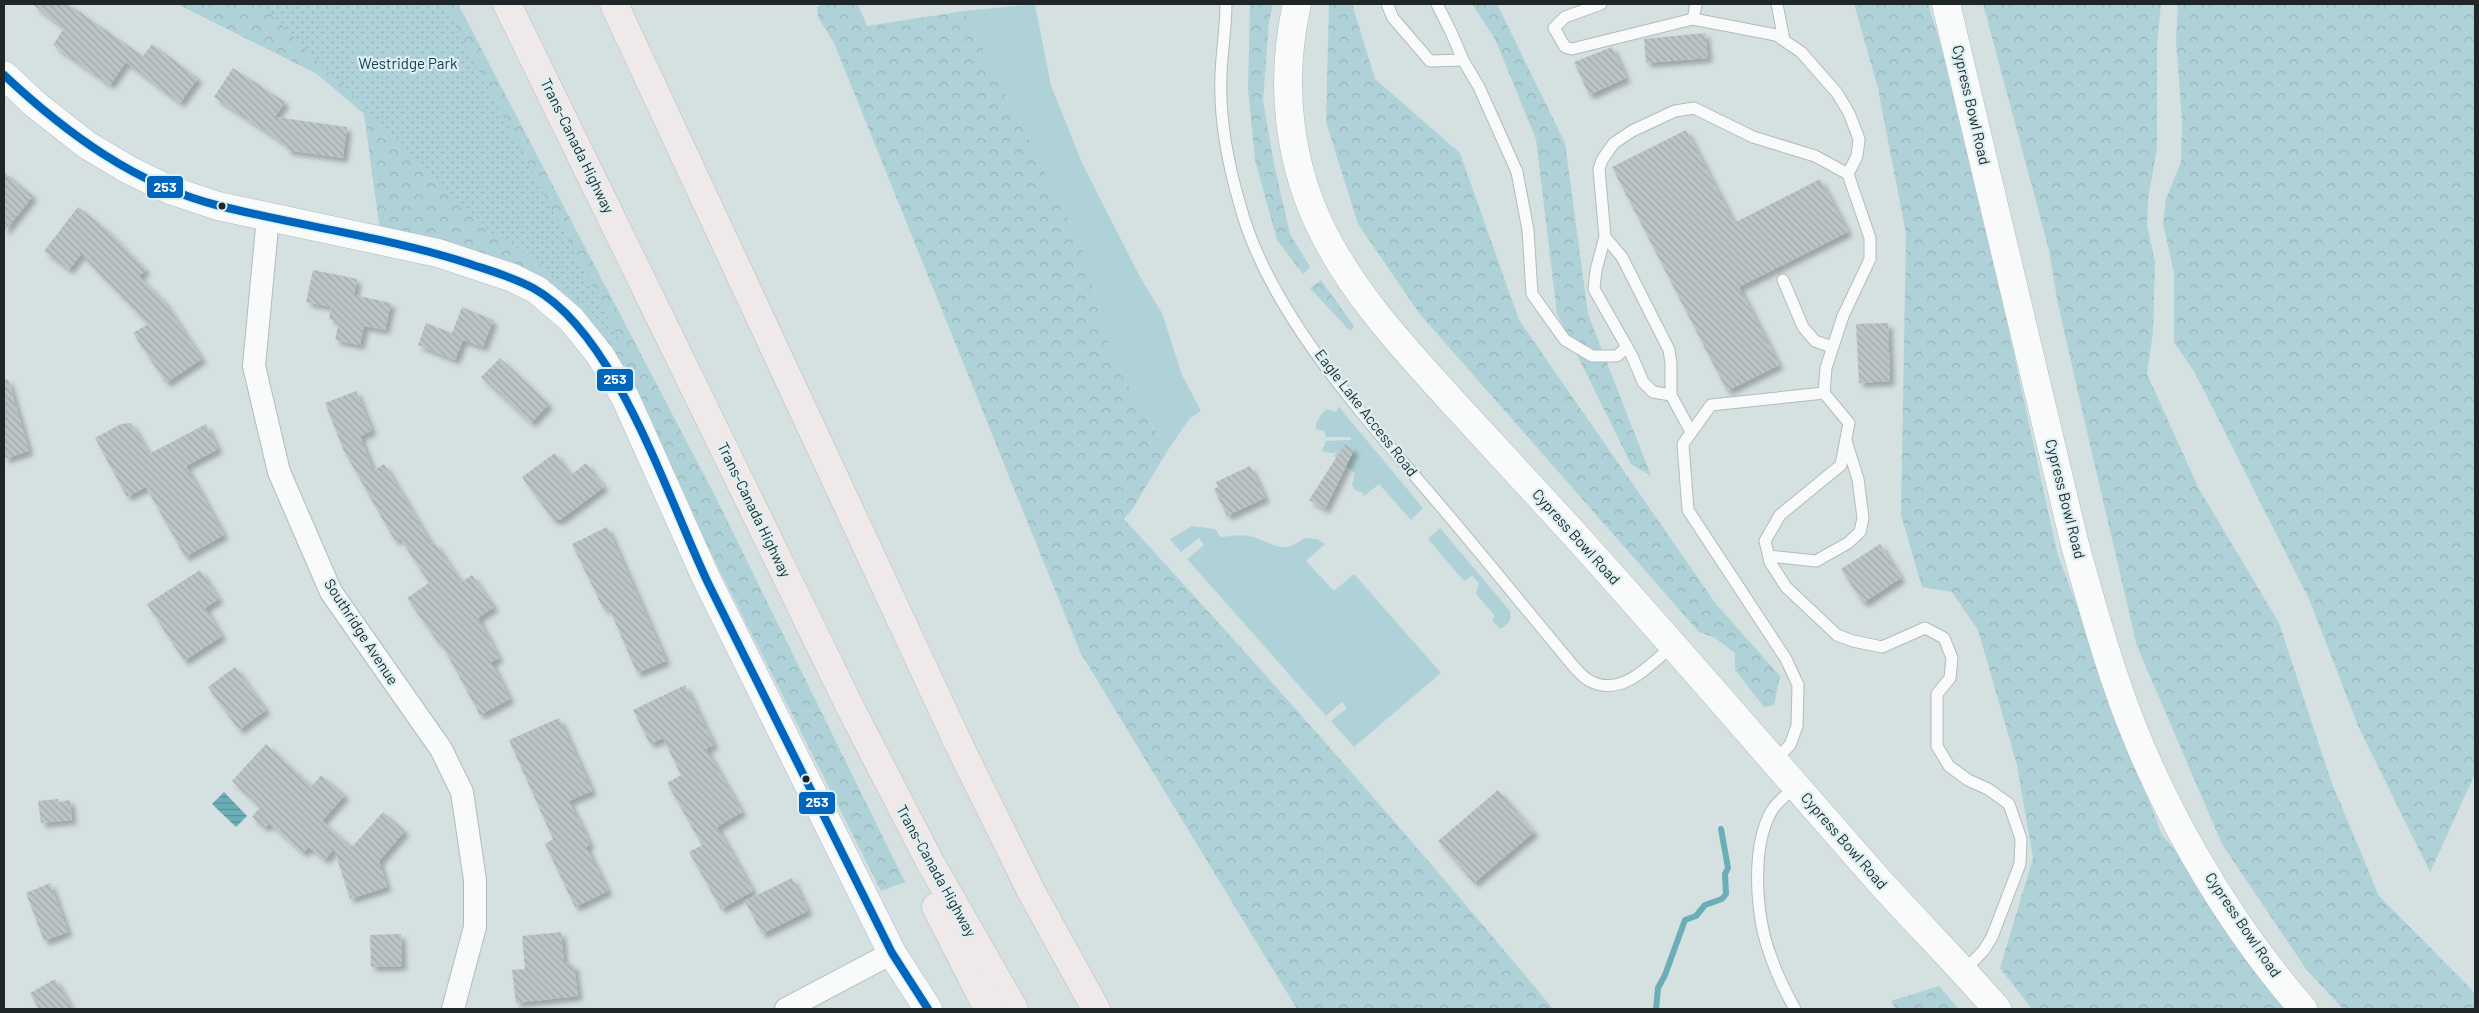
<svg xmlns="http://www.w3.org/2000/svg" width="2479" height="1013" font-family="Barlow,sans-serif">
  <style>
    .grass { fill: #afd2d8 }
    .forest { fill: url(#forest-crowns) }
    .park { fill: url(#park-dots) }
    .water { fill: url(#water-rules) }
    .lines { fill: none; stroke-linecap: round; stroke-linejoin: round }
    .stream { stroke: #6caeb8; stroke-width: 6 }
    .building { fill: url(#building-back-hatch); filter: url(#shadow) }
    .lane-casing { stroke: #b2bbbd; stroke-width: 13 }
    .street-casing { stroke: #b2bbbd; stroke-width: 24 }
    .secondary-casing { stroke: #b2bbbd; stroke-width: 29 }
    .highway-casing { stroke: #b7bcbd; stroke-width: 29 }
    .lane { stroke: #f9fafa; stroke-width: 11 }
    .street { stroke: #f9fafa; stroke-width: 22 }
    .secondary { stroke: #f9fafa; stroke-width: 28 }
    .highway { stroke: #efe9ea; stroke-width: 28 }
    .bus-1-casing { stroke: #dcf0f4; stroke-width: 11 }
    .bus-1 { stroke: #0065bd; stroke-width: 8 }
    .bus-dot { fill: #1f2627; stroke: #dcf0f4; stroke-width: 2 }
    .labels { text-anchor: middle; stroke-width: 4.5; stroke-linejoin: round; paint-order: stroke }
    .park-label { font-size: 15px; fill: #174046; stroke: #dcf0f4 }
    .street-label { font-size: 15px; fill: #1f2627; stroke: #dcf0f4 }
    .line-badge { stroke: #dcf0f4; stroke-width: 2 }
    .badge-label { font-size: 14px; text-anchor: middle; font-weight: bold; fill: #fff }
  </style>
  <defs>
    <pattern id="forest-crowns" width="20" height="18" patternUnits="userSpaceOnUse" patternTransform="scale(1.25)"><rect width="20" height="18" fill="#afd2d8"/><path d="M2 6a3 3 0 1 1 6 0M12 15a3 3 0 1 1 6 0" fill="none" stroke="#96b4b9"/></pattern>
    <pattern id="park-dots" width="8" height="8" patternUnits="userSpaceOnUse" patternTransform="scale(1.25)"><rect width="8" height="8" fill="#afd2d8"/><path d="M2 2h.1M6 6h.1" fill="none" stroke="#96b4b9" stroke-width="1.8" stroke-linecap="round"/></pattern>
    <pattern id="water-rules" width="6" height="5" patternUnits="userSpaceOnUse" patternTransform="scale(1.25)"><rect width="6" height="5" fill="#6caeb8"/><path d="M0 2.5h6" fill="none" stroke="#588d96"/></pattern>
    <pattern id="building-back-hatch" width="6" height="6" patternUnits="userSpaceOnUse" patternTransform="scale(1.25)"><rect width="6" height="6" fill="#bcc4c6"/><path d="M-1 5l2 2M0 0l6 6M5-1l2 2" fill="none" stroke="#a1a8aa"/></pattern>
    <filter id="shadow"><feDropShadow dx="4.5" dy="4.5" stdDeviation="2.5" flood-color="#0004"/></filter>
  </defs>
  <rect width="100%" height="100%" fill="#d5e0e1"/>
  <g class="grass">
    <polygon points="1035,4 1051,86 1083,165 1140,277 1162,313 1182,375 1201,411 1189,419 1168,450 1114,363 1081,244 964,11"/>
    <path d="M1339,407L1423,508L1411,520L1379,484L1364,496L1363,493L1355,490L1352,485L1355,473L1334,456L1337,452L1332,453L1322,451L1326,441L1351,440L1350,437H1326L1324,431L1316,429C1315,422 1322,413 1327,409L1336,412Z"/>
    <path d="M1192,526L1215,529L1221,537C1230,536 1240,535 1249,536C1271,541 1283,557 1304,538L1317,539L1325,544L1306,561L1334,591L1354,574L1441,673L1354,747L1331,721L1347,708L1342,702L1326,716L1187,559L1204,545L1199,538L1181,552L1170,539Z"/>
    <path d="M1440,528L1510,611C1512,622 1508,624 1500,629L1492,620L1495,616L1476,594L1479,583L1472,576L1464,581L1428,539Z"/>
  </g>
  <g class="forest">
    <polygon points="177,4 458,4 715,496 905,882 881,891 646,424 568,310 380,231 364,114 317,74"/>
    <path d="M823,4H858L867,26L964,11L1081,244L1114,363L1168,450L1133,508L1124,519C1271,679 1415,842 1553,1009H1297L1080,652L834,43L818,17L817,7Z"/>
    <polygon points="1250,4 1273,4 1269,22 1263,101 1274,164 1290,234 1310,267 1303,274 1277,240 1255,160 1248,89"/>
    <polygon points="1329,4 1352,4 1375,79 1460,153 1519,320 1716,604 1780,676 1774,705 1764,707 1735,670 1735,653 1715,638 1699,632 1419,313 1358,224 1326,122"/>
    <polygon points="1472,4 1497,4 1565,143 1588,314 1651,476 1631,464 1557,314 1536,139 1495,39"/>
    <polygon points="1854,4 1928,4 1945,59 1986,226 2057,552 2162,835 2318,1009 2032,1009 2000,968 2033,858 2017,765 1978,630 1952,592 1922,587 1901,515 1906,234 1878,88"/>
    <polygon points="1983,4 2161,4 2157,45 2157,148 2148,200 2147,226 2155,262 2153,332 2147,374 2199,489 2279,623 2331,781 2379,896 2472,990 2475,996 2475,1009 2343,1009 2306,969 2222,844 2137,646 2081,406 2057,299 2049,250"/>
    <polygon points="2178,4 2475,4 2475,774 2430,872 2359,728 2309,599 2195,373 2174,342 2174,273 2163,223 2166,199 2181,162 2182,121 2176,40"/>
    <polygon points="1321,280 1354,326 1352,330 1349,330 1310,288"/>
    <polygon points="1939,986 1959,1009 1896,1009 1891,1001"/>
  </g>
  <polygon class="park" points="260,4 444,4 629,357 587,307 534,259 491,232"/>
  <polygon class="water" points="224,792 247,816 236,827 212,804"/>
  <g class="lines">
    <polyline class="stream" points="1656,1009 1658,988 1665,975 1685,920 1696,916 1705,905 1722,899 1726,894 1725,874 1728,868 1721,829"/>
  </g>
  <g class="building">
    <polygon points="32,4 68,4 143,56 152,44 198,78 180,103 126,62 110,85 53,45 64,28"/>
    <polygon points="1705,33 1708,58 1646,63 1644,39"/>
    <polygon points="1612,47 1626,78 1589,95 1574,62"/>
    <polygon points="233,68 285,102 275,117 347,127 343,158 286,150 287,145 214,97"/>
    <polygon points="1686,130 1734,223 1820,179 1848,232 1739,287 1779,365 1727,391 1612,167"/>
    <polygon points="4,172 33,196 4,232"/>
    <polygon points="78,207 105,228 146,270 139,276 163,300 202,359 166,383 133,333 148,324 81,254 69,270 44,251"/>
    <polygon points="313,270 357,279 354,295 391,303 385,330 364,326 360,345 335,340 339,322 329,319 331,307 306,302"/>
    <polygon points="462,307 493,320 483,347 463,340 455,360 418,345 426,323 452,333"/>
    <polygon points="1888,323 1890,381 1859,383 1856,324"/>
    <polygon points="500,358 549,404 531,423 481,377"/>
    <polygon points="8,379 29,451 4,459 4,380"/>
    <polygon points="356,391 372,431 360,436 373,471 384,464 432,545 435,543 461,582 472,575 494,607 478,618 499,658 491,662 510,699 480,715 441,643 439,644 407,598 429,583 400,538 395,541 344,451 325,403"/>
    <polygon points="131,423 149,454 206,424 218,449 186,466 224,535 185,557 146,487 127,497 95,438 121,424"/>
    <polygon points="1345,444 1354,450 1325,509 1309,500"/>
    <polygon points="555,453 571,475 586,463 604,487 560,520 553,520 522,477"/>
    <polygon points="1250,466 1265,498 1227,516 1214,489 1218,487 1216,482"/>
    <polygon points="607,527 666,661 637,673 609,608 604,610 572,544"/>
    <polygon points="1880,544 1901,578 1863,603 1841,569"/>
    <polygon points="200,570 219,599 205,608 222,636 184,661 147,604"/>
    <polygon points="235,667 266,710 239,730 208,687"/>
    <polygon points="685,685 714,745 706,749 742,812 717,827 753,891 721,909 689,852 702,845 667,783 681,775 663,738 650,744 633,710"/>
    <polygon points="559,718 592,791 569,801 590,844 586,847 608,891 575,907 545,844 553,839 509,740"/>
    <polygon points="266,744 312,786 321,775 345,795 322,821 352,847 383,812 405,831 379,861 387,887 350,899 334,849 325,860 309,847 303,853 269,823 265,828 252,817 260,807 232,781"/>
    <polygon points="1498,790 1534,832 1474,883 1438,841"/>
    <polygon points="58,799 58,802 70,800 72,820 41,823 38,801"/>
    <polygon points="792,878 808,911 762,934 745,901"/>
    <polygon points="50,883 68,932 44,941 26,893"/>
    <polygon points="561,932 564,963 574,965 578,996 516,1003 512,970 525,969 522,936"/>
    <polygon points="401,934 402,966 371,967 370,935"/>
    <polygon points="55,979 72,1009 39,1009 30,993"/>
  </g>
  <g class="lines">
    <g class="lane-casing">
      <g id="lane">
        <path d="M1226,4C1226,27 1222,50 1221,74C1219,117 1228,164 1240,205C1269,314 1366,418 1438,503C1484,557 1529,613 1575,668C1579,672 1584,678 1590,681C1622,698 1651,664 1673,645"/>
        <polyline points="1387,4 1393,18 1430,61 1463,60"/>
        <polyline points="1437,4 1451,32 1463,60 1479,87 1517,172 1528,230 1532,294 1565,340 1592,356 1617,356 1627,347"/>
        <polyline points="1601,4 1565,17 1554,28 1565,47 1572,49 1693,19 1776,35 1801,52 1837,93 1849,113 1859,139 1857,156 1848,174"/>
        <polyline points="1777,4 1784,40"/>
        <polyline points="1693,19 1696,4"/>
        <polyline points="1605,237 1622,257 1669,350 1671,363 1671,395 1691,432"/>
        <polyline points="1783,280 1803,327 1815,341 1832,347"/>
        <polyline points="1824,393 1849,423 1841,465 1780,515 1765,541 1770,562 1786,587 1837,635 1853,641 1882,647 1925,628 1944,638 1952,658 1950,678 1937,694 1937,746 1949,766 1968,780 1988,789 2009,804 2021,839 2020,864 1992,937 1984,950 1964,971"/>
        <polyline points="1671,395 1653,392 1643,382 1632,356 1594,289 1596,270 1605,237 1599,169 1602,160 1614,143 1632,131 1675,111 1694,108 1753,137 1815,156 1848,174 1870,238 1870,259 1843,316 1826,368 1824,393 1711,405 1683,444 1688,510 1786,659 1798,685 1797,726 1790,745 1774,761"/>
        <polyline points="1769,556 1816,561 1848,543 1860,532 1863,518 1858,479 1846,441"/>
        <path d="M1795,1009C1786,993 1777,975 1771,957C1756,918 1750,848 1772,810C1778,801 1789,793 1796,786"/>
      </g>
    </g>
    <g class="street-casing">
      <g id="street">
        <polyline points="268,217 254,366 279,472 331,592 441,749 462,792 475,880 475,927 453,1009"/>
        <polyline points="786,1009 892,953"/>
      </g>
    </g>
    <g class="secondary-casing">
      <g id="secondary">
        <path d="M1297,4C1279,83 1288,166 1326,238C1357,298 1405,349 1450,399C1489,441 1527,483 1566,525C1673,643 1776,764 1881,883C1919,925 1960,966 1997,1009"/>
        <path d="M1946,4L2074,541C2087,588 2100,636 2116,682C2155,798 2223,917 2303,1009"/>
        <polyline points="4,75 36,105 87,145 129,170 170,190 218,206 438,253 513,278 537,290 571,319 600,355 625,397 707,580 825,818 892,953 928,1009"/>
      </g>
    </g>
    <g class="highway-casing">
      <g id="highway">
        <polyline points="507,4 850,707 930,862 1014,1009"/>
        <polyline points="614,4 960,747 1031,891 1096,1009"/>
        <polyline points="936,907 988,1009"/>
      </g>
    </g>
    <use href="#lane" class="lane"/>
    <use href="#street" class="street"/>
    <use href="#secondary" class="secondary"/>
    <use href="#highway" class="highway"/>
    <g class="bus-1-casing">
      <path id="bus-1" d="M4,75C66,133 136,185 220,206C303,227 389,237 470,264C491,271 513,277 533,288C617,334 668,500 709,585C770,708 831,830 892,953L928,1009"/>
    </g>
    <use href="#bus-1" class="bus-1"/>
  </g>
  <g class="bus-dot">
    <circle cx="222" cy="206" r="4.5"/>
    <circle cx="806" cy="779" r="4.5"/>
  </g>
  <g class="labels">
    <g class="park-label">
      <text x="408" y="69">Westridge Park</text>
    </g>
    <g class="street-label">
      <text transform="translate(1971 105) rotate(77)" y="5">Cypress Bowl Road</text>
      <text transform="translate(577 146) rotate(64)" y="5">Trans-Canada Highway</text>
      <text transform="translate(1366 413) rotate(52)" y="5">Eagle Lake Access Road</text>
      <text transform="translate(2065 499) rotate(76)" y="5">Cypress Bowl Road</text>
      <text transform="translate(754 510) rotate(64)" y="5">Trans-Canada Highway</text>
      <text transform="translate(1576 537) rotate(48)" y="5">Cypress Bowl Road</text>
      <text transform="translate(361 632) rotate(57)" y="5">Southridge Avenue</text>
      <text transform="translate(1844 841) rotate(49)" y="5">Cypress Bowl Road</text>
      <text transform="translate(936 871) rotate(61)" y="5">Trans-Canada Highway</text>
      <text transform="translate(2243 925) rotate(56)" y="5">Cypress Bowl Road</text>
    </g>
  </g>
  <g class="line-badge">
    <rect x="146" y="175" width="38" height="24" rx="5" fill="#0065bd"/>
    <rect x="596" y="368" width="38" height="24" rx="5" fill="#0065bd"/>
    <rect x="798" y="791" width="38" height="24" rx="5" fill="#0065bd"/>
  </g>
  <g class="badge-label">
    <text x="165" y="192">253</text>
    <text x="615" y="384">253</text>
    <text x="817" y="807">253</text>
  </g>
  <rect width="2479" height="1013" fill="none" stroke="#1f2627" stroke-width="10"/>
</svg>
